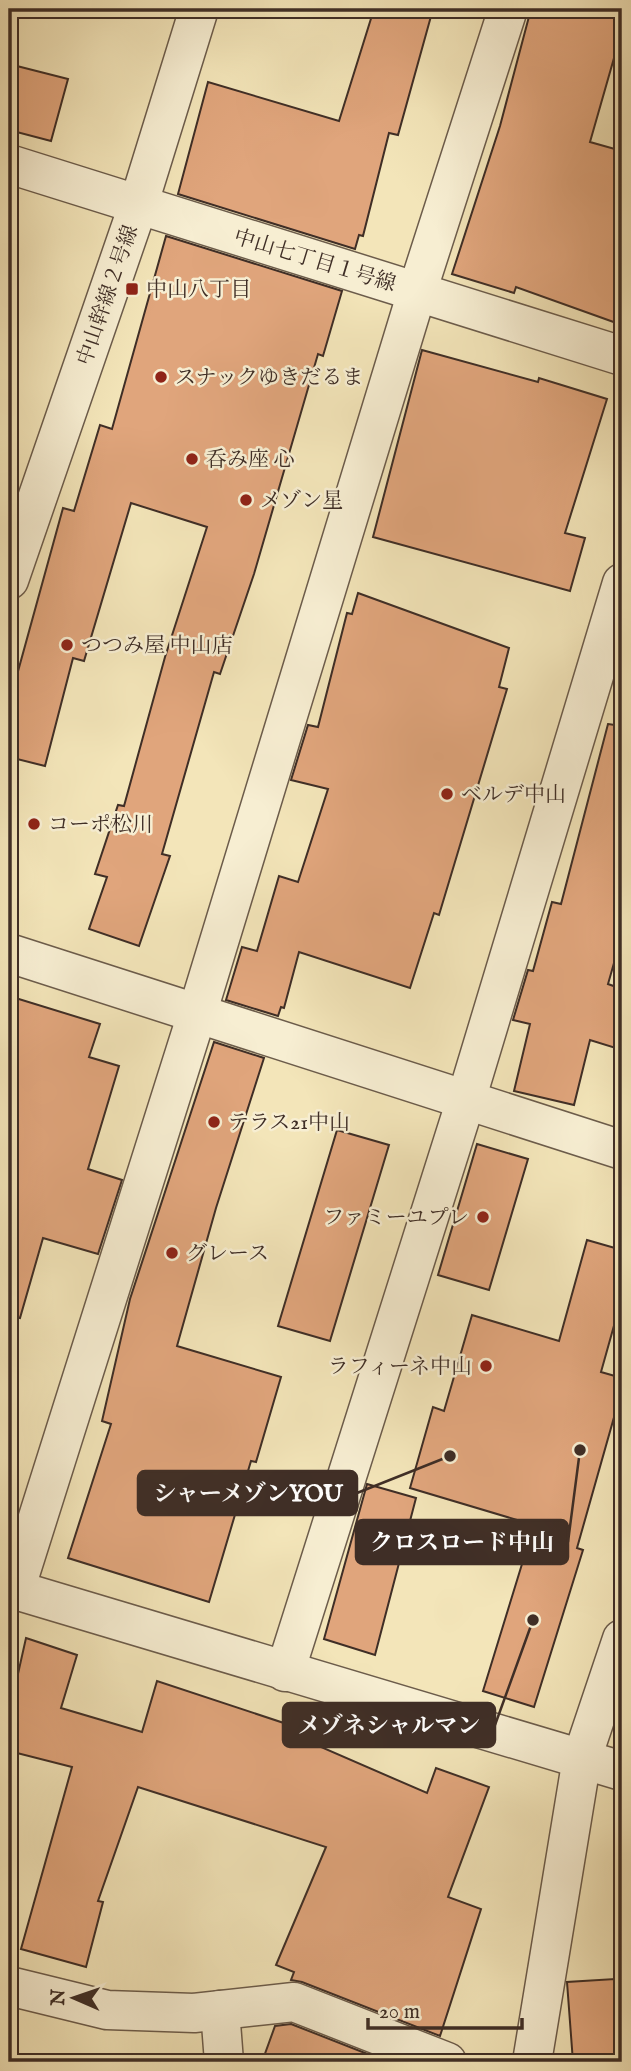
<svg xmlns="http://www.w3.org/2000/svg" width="631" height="2071" font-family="'IM FELL English','Noto Serif JP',serif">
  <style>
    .building { fill: #e0a57c; stroke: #3f2e26; stroke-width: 2 }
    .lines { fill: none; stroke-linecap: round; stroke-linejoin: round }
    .minor-casing { stroke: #6c5c4b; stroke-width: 41 }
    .tertiary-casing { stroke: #6c5c4b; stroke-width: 41 }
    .minor { stroke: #f7eed2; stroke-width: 38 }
    .tertiary { stroke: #f7eed2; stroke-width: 38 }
    .poi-dot { fill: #8f2418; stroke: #f7eed2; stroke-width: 2.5 }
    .labels { text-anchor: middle; stroke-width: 5; stroke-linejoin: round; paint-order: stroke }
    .street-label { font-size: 21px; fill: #3f2e26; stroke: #f7eed2 }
    .poi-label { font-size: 21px; fill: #3f2e26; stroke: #f7eed2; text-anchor: start }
    .leader { fill: none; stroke: #3f2e26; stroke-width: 2.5 }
    .callout-dot { fill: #3f2e26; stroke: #f7eed2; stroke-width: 2.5 }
    .callout { fill: #3f2e26; stroke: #3f2e26; stroke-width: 2.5 }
    .callout-label { font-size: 23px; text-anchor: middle; font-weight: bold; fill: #fff }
  </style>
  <rect width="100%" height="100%" fill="#f3e5b9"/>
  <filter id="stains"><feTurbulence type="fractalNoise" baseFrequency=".00286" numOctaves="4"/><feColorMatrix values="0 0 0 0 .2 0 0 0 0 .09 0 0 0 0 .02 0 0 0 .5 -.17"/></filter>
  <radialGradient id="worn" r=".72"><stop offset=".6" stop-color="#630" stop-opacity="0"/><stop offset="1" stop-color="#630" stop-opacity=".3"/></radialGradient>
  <g class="building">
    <polygon points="374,9 433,9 398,135 389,133 363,236 359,235 355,249 178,194 208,82 339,121"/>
    <polygon points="531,9 622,9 622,30 590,142 622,151 622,325 516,287 514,293 452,274 500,126"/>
    <polygon points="9,64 68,79 51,141 9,130"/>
    <polygon points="166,236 342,291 323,356 318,354 254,574 220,674 214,672 162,854 170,856 139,946 89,929 107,877 95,874 118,805 124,806 165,657 207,527 131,503 84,661 73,658 45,766 9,757 9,704 63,508 74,511 100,425 112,429"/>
    <polygon points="422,350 538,382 539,378 607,399 565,533 585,538 570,591 373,537"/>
    <polygon points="358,593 509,648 499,687 507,689 439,915 434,913 410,988 299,952 284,1008 281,1007 278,1016 226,1000 242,947 257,951 279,876 298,882 328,789 291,780 308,725 318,727 347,613 352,614"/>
    <polygon points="608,724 622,726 622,935 608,984 622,989 622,1050 590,1040 574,1105 514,1091 530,1024 513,1020 528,970 533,971 552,902 561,904"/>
    <polygon points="9,996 100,1024 89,1057 119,1066 88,1169 122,1180 98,1254 43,1238 20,1318 9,1316"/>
    <polygon points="214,1042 264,1058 216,1208 177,1346 281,1377 256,1462 251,1461 209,1602 68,1558 111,1424 102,1421 130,1299"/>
    <polygon points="337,1130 389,1145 330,1341 278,1326"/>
    <polygon points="477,1144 528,1159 489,1290 438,1275"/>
    <polygon points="587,1240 622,1250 622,1297 601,1372 622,1378 622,1389 577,1548 583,1550 534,1707 483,1691 534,1525 410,1488 433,1407 444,1411 472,1315 559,1341"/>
    <polygon points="367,1484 416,1498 375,1655 324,1639"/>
    <polygon points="26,1638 77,1655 61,1708 142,1732 157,1681 317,1734 314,1744 427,1793 436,1768 489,1787 448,1897 481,1909 440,2036 302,1982 291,1980 294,1972 276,1965 326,1847 138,1787 98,1901 103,1902 86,1967 21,1949 72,1767 9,1751 9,1714"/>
    <polygon points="615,1979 622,2062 573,2062 567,1982"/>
    <polygon points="291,2024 388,2062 262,2062 275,2026"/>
  </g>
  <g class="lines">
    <g class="minor-casing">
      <g id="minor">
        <polyline points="9,164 622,356"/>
        <polyline points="9,953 622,1150"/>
        <polyline points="9,1588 622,1771"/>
        <polyline points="15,1590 197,1014 417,292 508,9"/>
        <polyline points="285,1672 466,1100 622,583"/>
        <polyline points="9,1986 107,2010 194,2013 294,2002 447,2062"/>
        <polyline points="220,2010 224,2062"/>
        <polyline points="532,2062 582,1758 622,1639"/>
      </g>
    </g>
    <g class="tertiary-casing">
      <polyline id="tertiary" points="9,580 138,206 199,9"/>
    </g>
    <use href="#minor" class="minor"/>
    <use href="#tertiary" class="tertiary"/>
  </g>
  <g class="poi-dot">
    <rect x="125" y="282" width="14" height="14" rx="3.5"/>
    <circle cx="161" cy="377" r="7"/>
    <circle cx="192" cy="459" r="7"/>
    <circle cx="246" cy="500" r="7"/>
    <circle cx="67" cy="645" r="7"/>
    <circle cx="447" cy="794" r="7"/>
    <circle cx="34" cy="824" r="7"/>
    <circle cx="214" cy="1122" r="7"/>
    <circle cx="483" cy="1217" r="7"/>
    <circle cx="172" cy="1253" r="7"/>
    <circle cx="486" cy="1366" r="7"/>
  </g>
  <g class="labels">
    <g class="street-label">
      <text transform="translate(315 260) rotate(17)" y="7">中山七丁目１号線</text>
      <text transform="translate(107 295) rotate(-71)" y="7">中山幹線２号線</text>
    </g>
    <g class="poi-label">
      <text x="146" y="296">中山八丁目</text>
      <text x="175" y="384">スナックゆきだるま</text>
      <text x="206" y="466">呑み座 心</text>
      <text x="260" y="507">メゾン星</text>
      <text x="81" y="652">つつみ屋 中山店</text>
      <text x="461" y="801">ベルデ中山</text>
      <text x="48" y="831">コーポ松川</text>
      <text x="228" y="1129">テラス21中山</text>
      <text x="469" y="1224" text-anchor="end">ファミーユプレ</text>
      <text x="186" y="1260">グレース</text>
      <text x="472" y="1373" text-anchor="end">ラフィーネ中山</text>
    </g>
  </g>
  <path class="leader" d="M450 1456L357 1493M580 1450L568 1542M533 1620L495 1725"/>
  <g class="callout-dot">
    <circle cx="450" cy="1456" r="7"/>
    <circle cx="580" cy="1450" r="7"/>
    <circle cx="533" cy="1620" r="7"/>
  </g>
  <g class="callout">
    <rect x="138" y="1471" width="219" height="44" rx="7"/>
    <rect x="356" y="1520" width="212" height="44" rx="7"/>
    <rect x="283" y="1703" width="212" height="44" rx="7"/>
  </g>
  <g class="callout-label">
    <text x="248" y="1501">シャーメゾンYOU</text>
    <text x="462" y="1550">クロスロード中山</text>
    <text x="389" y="1733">メゾネシャルマン</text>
  </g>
  <rect width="631" height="2071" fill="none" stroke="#f3e5b9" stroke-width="35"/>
  <rect x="10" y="10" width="610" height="2050" fill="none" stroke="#3f2e26" stroke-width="3.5"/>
  <rect x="18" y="18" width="596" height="2036" fill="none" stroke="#3f2e26" stroke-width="2"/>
  <g transform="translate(74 1998) rotate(272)" stroke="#f7eed2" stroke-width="5" paint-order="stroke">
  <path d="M0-5L12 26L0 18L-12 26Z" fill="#3f2e26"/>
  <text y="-10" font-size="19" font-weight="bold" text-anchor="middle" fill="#3f2e26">N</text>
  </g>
  <path d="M368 2018v10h154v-10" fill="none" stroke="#3f2e26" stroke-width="3.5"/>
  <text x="379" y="2018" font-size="21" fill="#3f2e26" stroke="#f7eed2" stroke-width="5" paint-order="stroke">20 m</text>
  <rect width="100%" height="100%" filter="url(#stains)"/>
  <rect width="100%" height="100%" fill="url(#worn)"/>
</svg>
